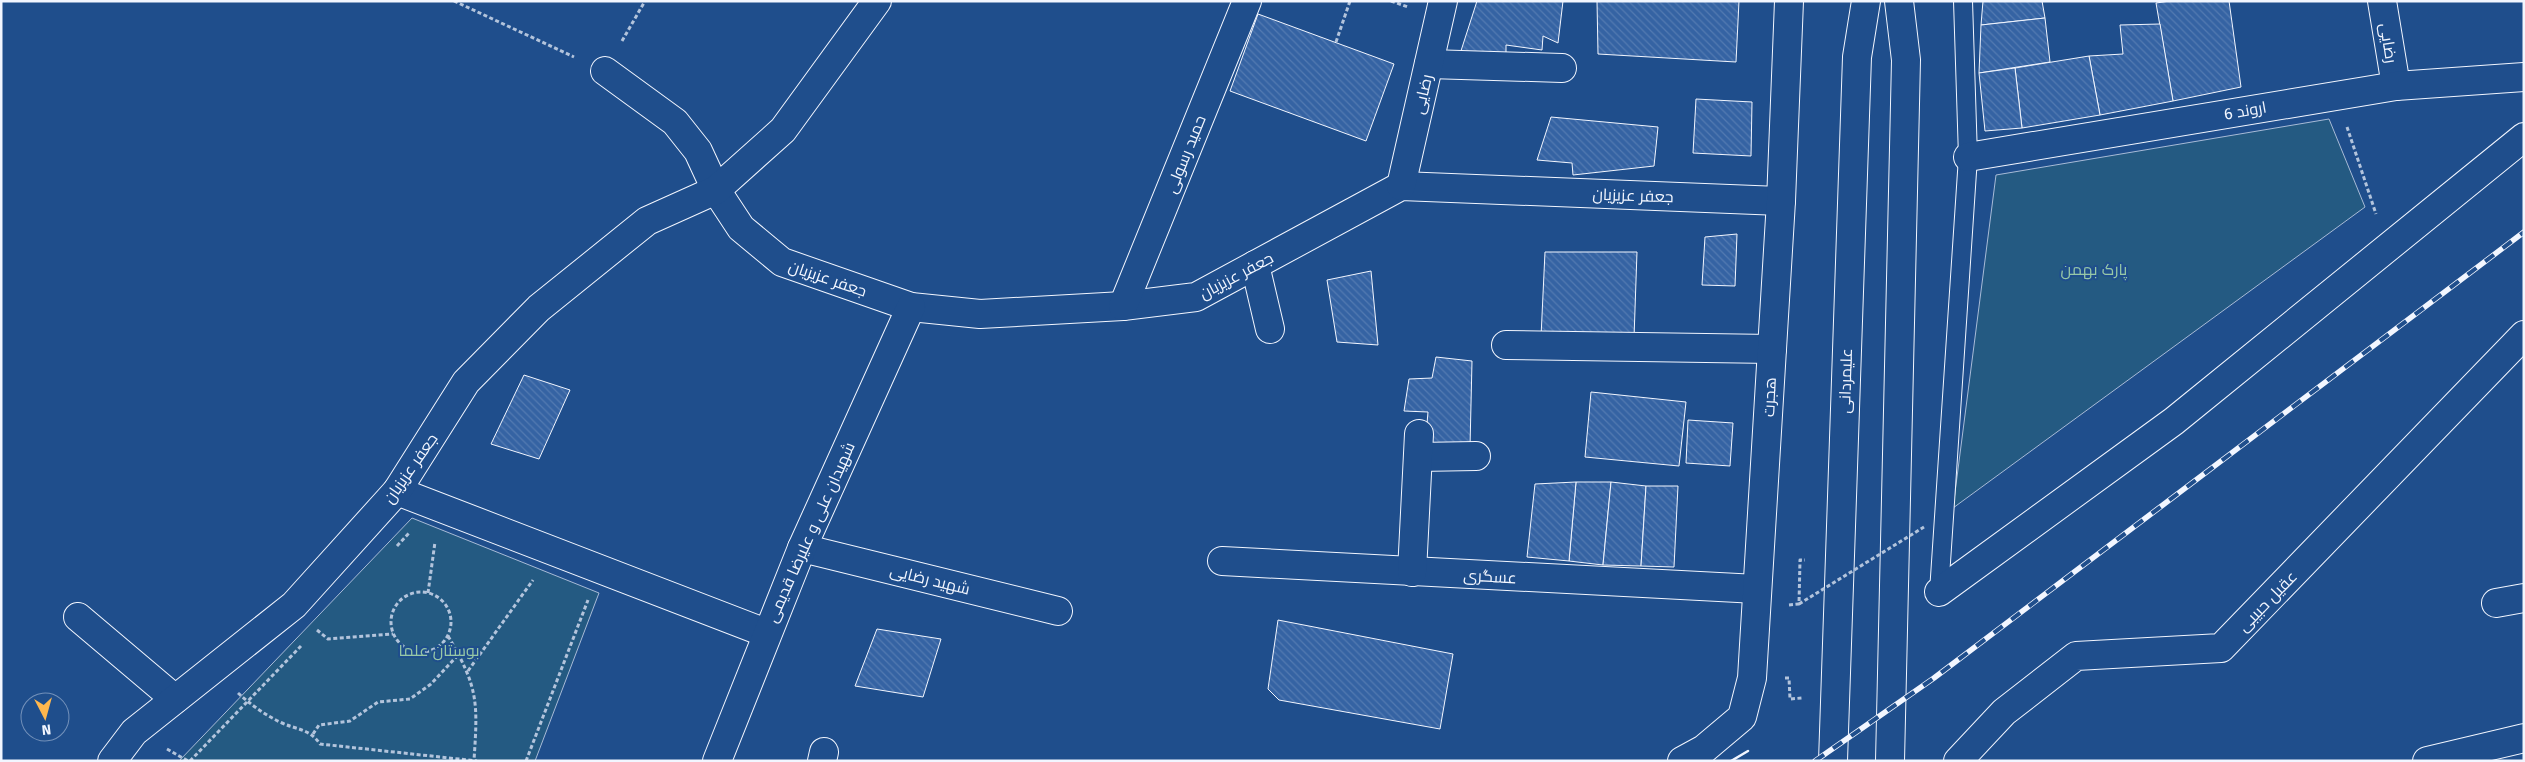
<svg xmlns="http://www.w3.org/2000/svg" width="2525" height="762" font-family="'Fira Sans',Cairo,sans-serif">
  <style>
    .park { fill: #245a82; stroke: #a8bbd7 }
    .building { fill: url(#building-back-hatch); stroke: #f2f6ff }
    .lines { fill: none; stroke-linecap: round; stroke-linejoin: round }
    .service-casing { stroke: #f2f6ff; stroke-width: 20 }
    .minor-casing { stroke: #f2f6ff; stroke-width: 30 }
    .tertiary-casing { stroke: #f2f6ff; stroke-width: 30 }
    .path { stroke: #b3c4dc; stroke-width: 3; stroke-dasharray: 4 2.5; stroke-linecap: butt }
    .service { stroke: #1f4e8c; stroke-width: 18 }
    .minor { stroke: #1f4e8c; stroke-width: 28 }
    .tertiary { stroke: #1f4e8c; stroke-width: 28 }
    .rail-casing { stroke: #f2f6ff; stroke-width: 5.5 }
    .rail { stroke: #1f4e8c; stroke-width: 4; stroke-dasharray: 11; stroke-linecap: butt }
    .path-bridge { stroke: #b3c4dc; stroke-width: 3; stroke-dasharray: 4 2.5; stroke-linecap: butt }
    .wall { stroke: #f2f6ff; stroke-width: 2.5 }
    .labels { text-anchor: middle; stroke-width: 4; stroke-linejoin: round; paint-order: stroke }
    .street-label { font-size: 16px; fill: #f2f6ff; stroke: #1f4e8c }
    .park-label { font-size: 16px; fill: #97c8a6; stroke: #1f4e8c }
  </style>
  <defs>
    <pattern id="building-back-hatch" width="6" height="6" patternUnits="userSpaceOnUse" patternTransform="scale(1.25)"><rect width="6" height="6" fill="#3563a3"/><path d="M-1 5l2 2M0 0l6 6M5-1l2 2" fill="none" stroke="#537ab1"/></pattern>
  </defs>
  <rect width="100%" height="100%" fill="#1f4e8c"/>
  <g class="park">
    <polygon points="2329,119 2365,207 1953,508 1996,175"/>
    <polygon points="412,518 599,593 535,761 179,761"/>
  </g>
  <g class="building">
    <polygon points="1477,1 1563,1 1558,43 1543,36 1542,50 1506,45 1506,61 1459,57"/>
    <polygon points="1597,1 1739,1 1736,62 1598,54"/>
    <polygon points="1983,1 2042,1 2045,18 1981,25"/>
    <polygon points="2170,1 2229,1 2241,87 2173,101 2156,3"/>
    <polygon points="1258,14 1394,64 1366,141 1230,91"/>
    <polygon points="2045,18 2050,62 1979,73 1981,25"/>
    <polygon points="2160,24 2173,101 2100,115 2089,56 2123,54 2120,25"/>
    <polygon points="2089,56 2100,115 2022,128 2015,68"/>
    <polygon points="2015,68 2022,128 1985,131 1979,73"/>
    <polygon points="1696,99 1752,102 1751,156 1693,153"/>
    <polygon points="1551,117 1658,127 1654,166 1573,175 1572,163 1537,160"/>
    <polygon points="1737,234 1735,286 1702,285 1705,237"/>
    <polygon points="1545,252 1637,252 1634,338 1541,337"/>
    <polygon points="1371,271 1378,345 1337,342 1327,280"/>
    <polygon points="1436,357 1472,361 1470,447 1425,447 1428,412 1404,411 1409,379 1432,378"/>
    <polygon points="524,375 570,390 539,459 491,444"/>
    <polygon points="1591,392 1686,402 1679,466 1585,457"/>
    <polygon points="1688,420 1733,423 1730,466 1686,463"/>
    <polygon points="1576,482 1611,482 1603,565 1569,561"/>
    <polygon points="1576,482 1569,561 1527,557 1535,484"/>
    <polygon points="1611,482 1646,486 1641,566 1603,565"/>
    <polygon points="1646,486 1678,486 1674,567 1641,566"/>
    <polygon points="1278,620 1453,654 1440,729 1279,700 1268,689"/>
    <polygon points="877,629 941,639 923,697 855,686"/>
  </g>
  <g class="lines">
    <g class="service-casing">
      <polyline id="service" points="1939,592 1968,157 1963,1"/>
    </g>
    <g class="minor-casing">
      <g id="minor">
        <polyline points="2382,1 2396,86"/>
        <polyline points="1429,64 1562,68"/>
        <polyline points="605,71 675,122 698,151 716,190 741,228 782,262 911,307 980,314 1123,306 1196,297 1401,186 1781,201"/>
        <polyline points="1968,157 2396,86 2524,77"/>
        <polyline points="1401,186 1443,1"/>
        <polyline points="1255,265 1270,329"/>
        <polyline points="1123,306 1247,1"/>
        <polyline points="1506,345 1772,349"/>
        <polyline points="1418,457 1476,456"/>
        <polyline points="397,491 766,633"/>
        <polyline points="802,548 1058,611"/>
        <polyline points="1222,561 1757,589"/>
        <polyline points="1412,572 1419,434"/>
        <polyline points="1939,592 2174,421 2524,137"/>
        <polyline points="2496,603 2524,598"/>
        <polyline points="78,617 175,699"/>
        <polyline points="112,761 134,732 294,605 397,491 466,382 539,308 647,221 716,190 783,130 877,1"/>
        <polyline points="717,761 802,548 911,307"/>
        <polyline points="822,761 824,752"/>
        <polyline points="1682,761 1704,749 1742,717 1752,678 1781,201 1789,1"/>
        <polyline points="1958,761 2004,712 2076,656 2221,648 2524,335"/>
        <polyline points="2427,761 2524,738"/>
      </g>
    </g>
    <g class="tertiary-casing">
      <g id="tertiary">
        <polyline points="1833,761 1857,57 1866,1"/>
        <polyline points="1890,761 1906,60 1899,1"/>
      </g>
    </g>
    <g class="path">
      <polyline points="454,1 574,57"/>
      <polyline points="1391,1 1408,7"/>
      <polyline points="622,41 645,1"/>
      <polyline points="1336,42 1350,1"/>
      <polyline points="2347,127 2376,214"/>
      <polyline points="397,546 410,532"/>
      <circle cx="421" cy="622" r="30"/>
      <polyline points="428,593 435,542"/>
      <polyline points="1789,605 1799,604 1800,560 1805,560"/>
      <polyline points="317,630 328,639 393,634"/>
      <path d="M448,636C478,687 478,701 474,760"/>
      <polyline points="468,671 533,580"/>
      <polyline points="1785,678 1789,678 1790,699 1802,698"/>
      <path d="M238,693C250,704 265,715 280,722C296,730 309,728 320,744L477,761"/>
      <polyline points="313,734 319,725 350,721 378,702 410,699 431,684 459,654"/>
      <polyline points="167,749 188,761"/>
      <polyline points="190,761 301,646"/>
      <polyline points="526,761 588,600"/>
    </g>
    <use href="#service" class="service"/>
    <use href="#minor" class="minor"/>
    <use href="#tertiary" class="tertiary"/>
    <g class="rail-casing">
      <polyline id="rail" points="1815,761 1934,678 2524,232"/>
    </g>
    <use href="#rail" class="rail"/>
    <polyline class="path-bridge" points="1799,604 1924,527"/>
    <polyline class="wall" points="1731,761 1748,751"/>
  </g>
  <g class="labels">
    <g class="street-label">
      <text transform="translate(2389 43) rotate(81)" y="6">رضایی</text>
      <text transform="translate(1422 94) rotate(-77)" y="6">رضایی</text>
      <text transform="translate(2245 110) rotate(-10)" y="6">اروند 6</text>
      <text transform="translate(1185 154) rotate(-68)" y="6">حمید رسولی</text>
      <text transform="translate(1633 195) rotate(2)" y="6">جعفر عزیزیان</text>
      <text transform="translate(1236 275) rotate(-28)" y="6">جعفر عزیزیان</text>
      <text transform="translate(828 278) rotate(19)" y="6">جعفر عزیزیان</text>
      <text transform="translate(1845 381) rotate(-88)" y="6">علیمردانی</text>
      <text transform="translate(1769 397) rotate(-87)" y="6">هجرت</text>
      <text transform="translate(410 468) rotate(-55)" y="6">جعفر عزیزیان</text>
      <text transform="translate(810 532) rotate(-66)" y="6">شهیدان علی و علیرضا قدیمی</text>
      <text transform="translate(1490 576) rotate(3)" y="6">عسگری</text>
      <text transform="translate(930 579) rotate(14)" y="6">شهید رضایی</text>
      <text transform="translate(2267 601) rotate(-46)" y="6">عقیل حبیبی</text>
    </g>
    <g class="park-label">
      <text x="2094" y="275">پارک بهمن</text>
      <text x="439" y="656">بوستان علما</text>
    </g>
  </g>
  <rect width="2525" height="762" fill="none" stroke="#f2f6ff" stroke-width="5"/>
  <g transform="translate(45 717) rotate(174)"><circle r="24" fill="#1f4e8c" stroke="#7391ba"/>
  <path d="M0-4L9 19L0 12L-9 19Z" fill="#ffb74d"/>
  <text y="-8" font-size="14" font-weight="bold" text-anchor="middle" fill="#f2f6ff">N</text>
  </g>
</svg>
